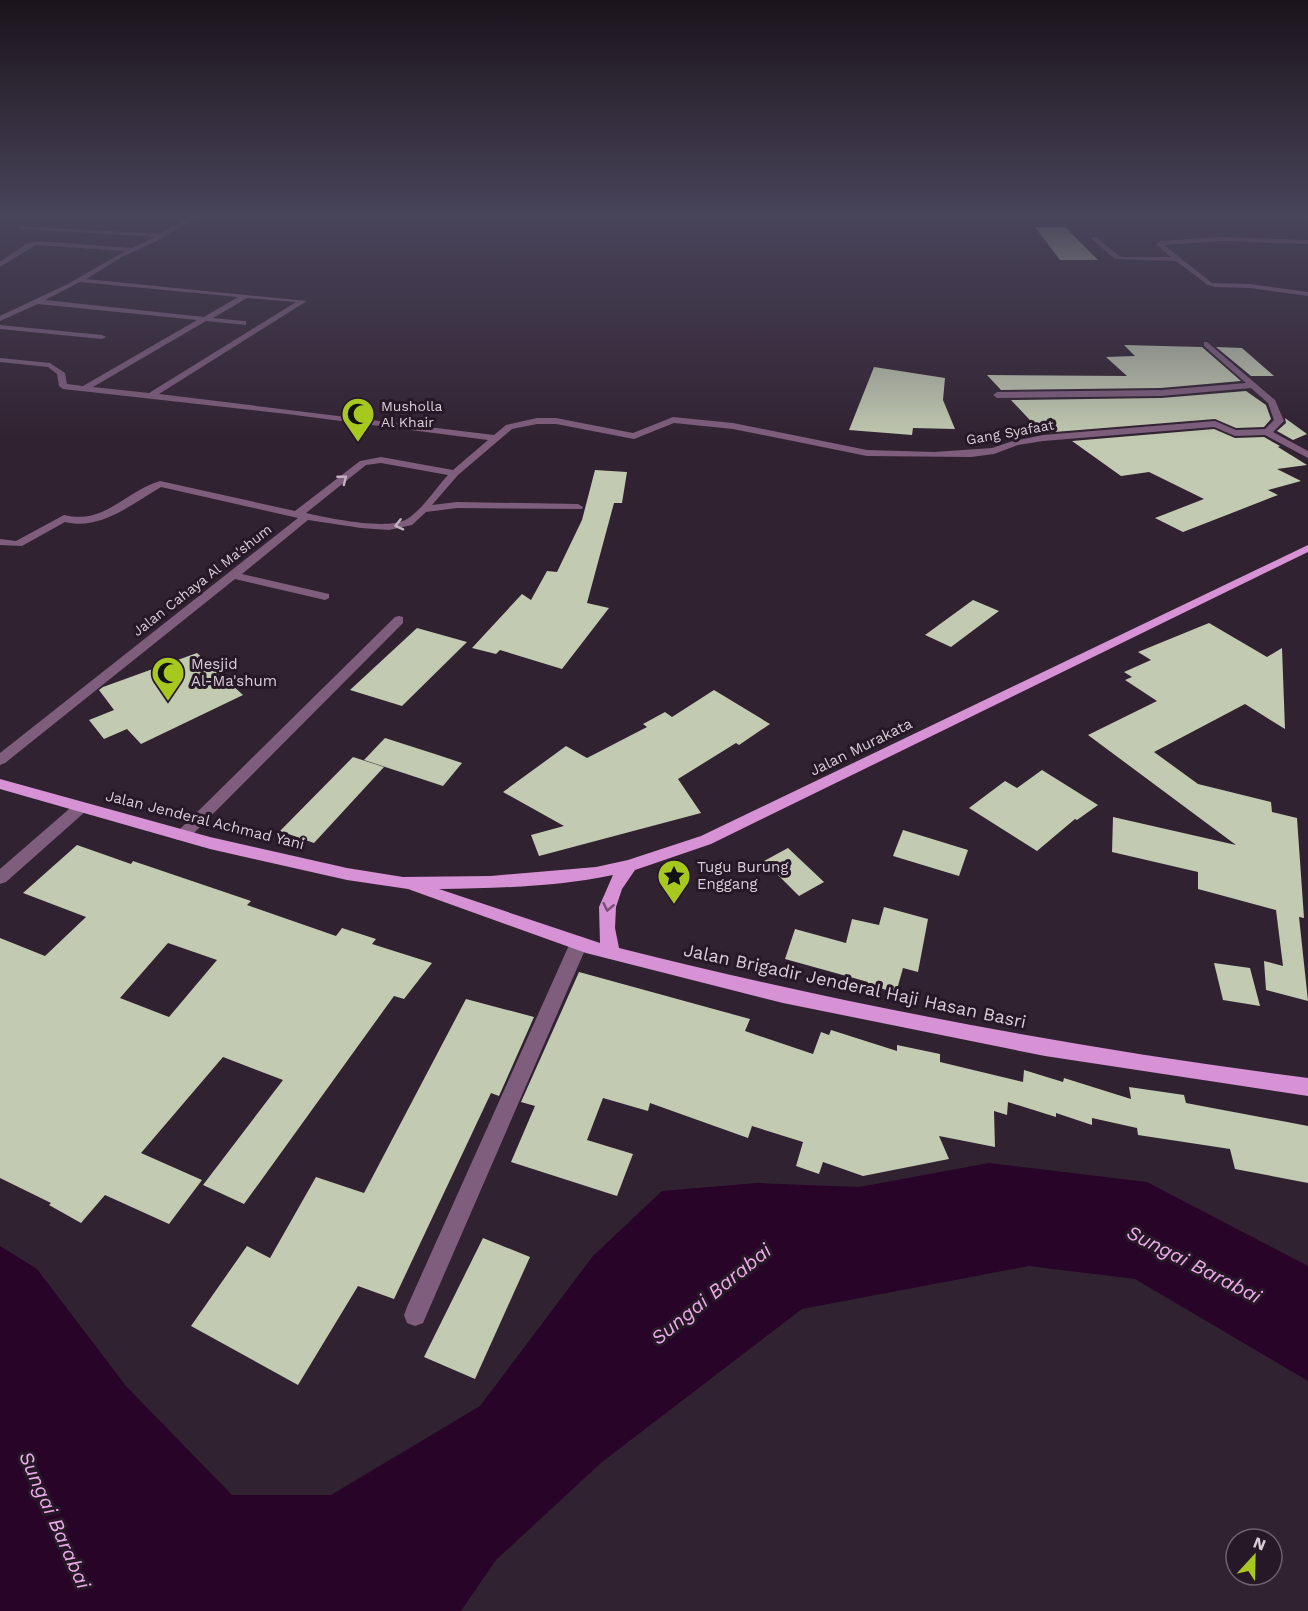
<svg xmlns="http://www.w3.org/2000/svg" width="1308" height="1611" font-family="'Work Sans',sans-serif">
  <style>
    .water { fill: #280428 }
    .building { fill: #c2cab1; fill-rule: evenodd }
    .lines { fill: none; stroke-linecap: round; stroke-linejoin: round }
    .minor { fill: #7f5e7d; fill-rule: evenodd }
    .major { fill: #d692d4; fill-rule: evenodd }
    .oneway { stroke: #c2b2c1 }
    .oneway2 { stroke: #764f75 }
    .labels { text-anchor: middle; stroke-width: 6; stroke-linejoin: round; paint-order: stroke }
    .far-poi-label { font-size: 14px; fill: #d9ced8; stroke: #271827; text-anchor: start }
    .far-street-label { font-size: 14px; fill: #d9ced8; stroke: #271827 }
    .poi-label { font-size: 15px; fill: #d9ced8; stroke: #271827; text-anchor: start }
    .street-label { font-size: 15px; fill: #d9ced8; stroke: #271827 }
    .near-street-label { font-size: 18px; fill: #d9ced8; stroke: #271827 }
    .near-water-label { font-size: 20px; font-style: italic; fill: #ecabe9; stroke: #271827 }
  </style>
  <rect width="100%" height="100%" fill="#312231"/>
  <polygon class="water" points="989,1163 1147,1182 1308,1266 1308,1381 1135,1279 1029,1266 802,1309 602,1462 496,1560 461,1611 0,1611 0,1246 37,1269 126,1386 232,1495 331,1495 480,1406 593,1256 662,1191 757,1183 859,1187"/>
  <g class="building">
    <polygon points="1035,227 1065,227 1098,260 1060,260"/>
    <polygon points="1124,345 1202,347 1241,381 1161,388 1001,390 987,375 1127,376 1106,357 1135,356"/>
    <polygon points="1216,347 1242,348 1274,376 1251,376"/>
    <polygon points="874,367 945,378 943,400 955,429 913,428 912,435 849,430"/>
    <polygon points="1246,391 1266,405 1271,419 1264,427 1236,428 1215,419 1042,433 1011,400 1161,398"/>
    <polygon points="1285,418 1307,434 1293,440 1277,431 1286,423"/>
    <polygon points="1214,429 1235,438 1264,437 1280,446 1278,447 1307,465 1277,469 1301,481 1268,490 1278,495 1183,532 1155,518 1204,499 1149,472 1121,476 1072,441"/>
    <polygon points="595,470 627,472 622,503 614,503 587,603 609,608 562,669 500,650 496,654 472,648 522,594 531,600 547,571 557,572 582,520"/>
    <polygon points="973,600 999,611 951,647 925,635"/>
    <polygon points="1209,623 1267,657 1282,648 1285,729 1245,704 1154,752 1198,784 1271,802 1272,812 1297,818 1304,918 1299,917 1308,1001 1266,990 1264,961 1283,966 1276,910 1198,889 1198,872 1112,852 1113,817 1236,845 1088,735 1157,701 1125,680 1132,677 1124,672 1151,660 1138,652"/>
    <polygon points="417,628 467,642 402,706 350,690"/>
    <polygon points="197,653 243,695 141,744 127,729 104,739 89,720 114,710 99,690 103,687"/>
    <polygon points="714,690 770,724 739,745 736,743 678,779 701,813 539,856 531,835 564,826 503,792 566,746 587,758 647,727 643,724 665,712 672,717"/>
    <polygon points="385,738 438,755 462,763 443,786 364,760"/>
    <polygon points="353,757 384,767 314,843 280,831"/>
    <polygon points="1042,770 1098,805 1077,820 1075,819 1037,851 969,808 1005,781 1017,788"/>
    <polygon points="903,830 968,850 959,876 893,856"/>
    <path d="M77,845L131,864L133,861L251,901L247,905L336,936L342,928L376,939L372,944L432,963L404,999L394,996L244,1204L203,1185L283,1080L223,1057L141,1153L202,1180L169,1224L105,1195L81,1223L49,1205L51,1203L0,1178V938L45,956L86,917L23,893ZM168,943L217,960L169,1017L120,998Z"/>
    <polygon points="788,848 824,882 799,896 764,861"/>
    <polygon points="884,907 928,919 918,972 903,968 896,993 867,984 868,982 785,959 795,929 846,943 852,919 879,925"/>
    <polygon points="1214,963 1250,968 1260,1006 1223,1000"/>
    <polygon points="579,972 750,1019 745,1031 813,1054 821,1032 829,1035 831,1030 897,1051 897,1045 940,1054 940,1062 1023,1082 1024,1070 1063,1082 1064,1078 1131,1099 1129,1087 1184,1095 1186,1103 1308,1126 1308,1183 1235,1169 1230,1149 1138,1135 1137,1128 1092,1118 1092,1125 1056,1113 1056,1117 1008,1102 1007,1115 994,1111 995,1147 939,1136 949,1159 863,1176 823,1162 819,1174 796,1166 803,1142 752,1126 748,1138 650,1103 648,1111 603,1098 587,1140 633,1154 617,1196 511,1162 535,1106 521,1102"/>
    <polygon points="466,999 534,1017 499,1096 491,1093 394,1299 358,1286 298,1385 191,1326 247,1246 270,1258 316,1177 364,1193"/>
    <polygon points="483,1238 530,1257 475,1379 424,1357"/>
  </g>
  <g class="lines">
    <g class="minor">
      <path d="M191,216H198L155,242L122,257L86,279L307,301L159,394L494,435L506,425L537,418H556L633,433L673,417L733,423L867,450L934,452L992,448L1013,441L1043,435L1215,421L1236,430L1265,429L1274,420L1268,403L1251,388L1161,396L997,398L993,395L997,392L1161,390L1246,383L1204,346V342H1207L1275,400L1284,421L1273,432L1308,451V458L1265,435L1235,436L1214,427L1043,441L1018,445L994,454L971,457L867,456L733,429L674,423L634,439L556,424H537L512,429L458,475L432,505L457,502L578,504L583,507L582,509L457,508L426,512L412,525L389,530L361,528L308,520L242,574L329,594V598L325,600L235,579L5,763L0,765V753L298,518L161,487C132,504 100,531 65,522L22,546L0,545V539L16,541L64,515C105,525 124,492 160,481L295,511L360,461L381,457L453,470L488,440L287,414L63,389L59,386L57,374L48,367L0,362V358L50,363L65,373L67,384L83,386L197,320L38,304L0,321V316L68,284L125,251L36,245L0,267V262L26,244L36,241L132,248L155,237L22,229L20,226L160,234ZM80,282L238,297L204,317L45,300ZM247,298L296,302L149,393L93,387L206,321L246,325V321H243L213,318ZM381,463L448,475C435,489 423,509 407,519C388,531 328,518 306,513L366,465Z"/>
      <polygon points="1303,216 1308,216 1308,219"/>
      <polygon points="1092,237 1096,237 1119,256 1123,257 1171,257 1156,244 1161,241 1221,237 1308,240 1308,244 1221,241 1164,245 1212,283 1249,284 1308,292 1308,296 1249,288 1215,287 1208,285 1176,261 1115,259 1092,239"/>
      <polygon points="0,325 102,335 106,337 102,339 0,329"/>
      <polygon points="399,616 403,617 403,623 187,840 177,840 174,836 177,832 395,617"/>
      <polygon points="81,802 89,807 86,811 6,882 0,884 0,869 76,803"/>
      <polygon points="579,936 585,938 588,943 423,1323 415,1326 407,1323 404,1315 407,1307 570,943 573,938"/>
    </g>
    <path class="major" d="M1308,545V552L711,844L635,870L622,889L616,907L615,928L619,948C846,1005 1075,1048 1308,1078V1096L1045,1056L783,1003L586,953L408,889L347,880L210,849L0,789V779L210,837L347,868L403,877L491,876L596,867L628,860L701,836ZM613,875L599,907L600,943L439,889C496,888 557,887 613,875Z"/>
  </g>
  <defs><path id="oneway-chevron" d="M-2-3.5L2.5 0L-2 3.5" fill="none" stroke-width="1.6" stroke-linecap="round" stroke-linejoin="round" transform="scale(1.5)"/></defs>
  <g class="oneway">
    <use href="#oneway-chevron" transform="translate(343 479) rotate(-38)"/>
    <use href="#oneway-chevron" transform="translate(399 525) rotate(166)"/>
  </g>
  <use class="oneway2" href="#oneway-chevron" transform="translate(608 907) rotate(102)"/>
  <linearGradient id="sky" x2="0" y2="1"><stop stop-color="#1b131b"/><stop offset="0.49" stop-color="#48445a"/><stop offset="1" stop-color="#48445a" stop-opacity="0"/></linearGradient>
  <rect width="1308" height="441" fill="url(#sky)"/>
  <defs>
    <g id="mosque-pin" transform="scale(1.725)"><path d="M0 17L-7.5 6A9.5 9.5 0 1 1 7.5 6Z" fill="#a7c81f" stroke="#271827"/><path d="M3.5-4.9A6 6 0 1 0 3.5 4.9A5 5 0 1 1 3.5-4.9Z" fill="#111"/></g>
    <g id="sight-pin" transform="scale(1.725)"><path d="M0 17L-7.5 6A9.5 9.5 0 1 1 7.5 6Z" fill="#a7c81f" stroke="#271827"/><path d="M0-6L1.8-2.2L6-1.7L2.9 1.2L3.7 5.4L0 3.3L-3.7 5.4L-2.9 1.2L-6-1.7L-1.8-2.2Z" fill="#111"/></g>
  </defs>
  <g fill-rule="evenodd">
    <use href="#mosque-pin" x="358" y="414"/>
    <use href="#mosque-pin" x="168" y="673"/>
    <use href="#sight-pin" x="674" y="876"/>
  </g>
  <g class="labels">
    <g class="far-poi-label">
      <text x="381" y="411">Musholla<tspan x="381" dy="16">Al Khair</tspan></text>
    </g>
    <g class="far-street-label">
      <text transform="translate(1010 432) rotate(-10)" y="5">Gang Syafaat</text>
      <text transform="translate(202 580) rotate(-38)" y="5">Jalan Cahaya Al Ma'shum</text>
    </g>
    <g class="poi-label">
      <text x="191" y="669">Mesjid<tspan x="191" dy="17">Al-Ma'shum</tspan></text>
      <text x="697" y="872">Tugu Burung<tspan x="697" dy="17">Enggang</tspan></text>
    </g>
    <g class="street-label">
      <text transform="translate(861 747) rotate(-26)" y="5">Jalan Murakata</text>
      <text transform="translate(205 820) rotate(14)" y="5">Jalan Jenderal Achmad Yani</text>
    </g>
    <g class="near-street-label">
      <text transform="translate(855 986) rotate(12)" y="6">Jalan Brigadir Jenderal Haji Hasan Basri</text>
    </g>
    <g class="near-water-label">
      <text transform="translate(1194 1264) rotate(27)" y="7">Sungai Barabai</text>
      <text transform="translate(711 1294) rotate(-39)" y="7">Sungai Barabai</text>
      <text transform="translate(55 1520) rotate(66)" y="7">Sungai Barabai</text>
    </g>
  </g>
  <g transform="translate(1254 1557) rotate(22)"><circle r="28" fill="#271827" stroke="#6e616e" stroke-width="1.5"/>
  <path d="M0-4.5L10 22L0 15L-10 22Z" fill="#a7c81f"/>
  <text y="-9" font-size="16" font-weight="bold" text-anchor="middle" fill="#d9ced8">N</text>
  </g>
</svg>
